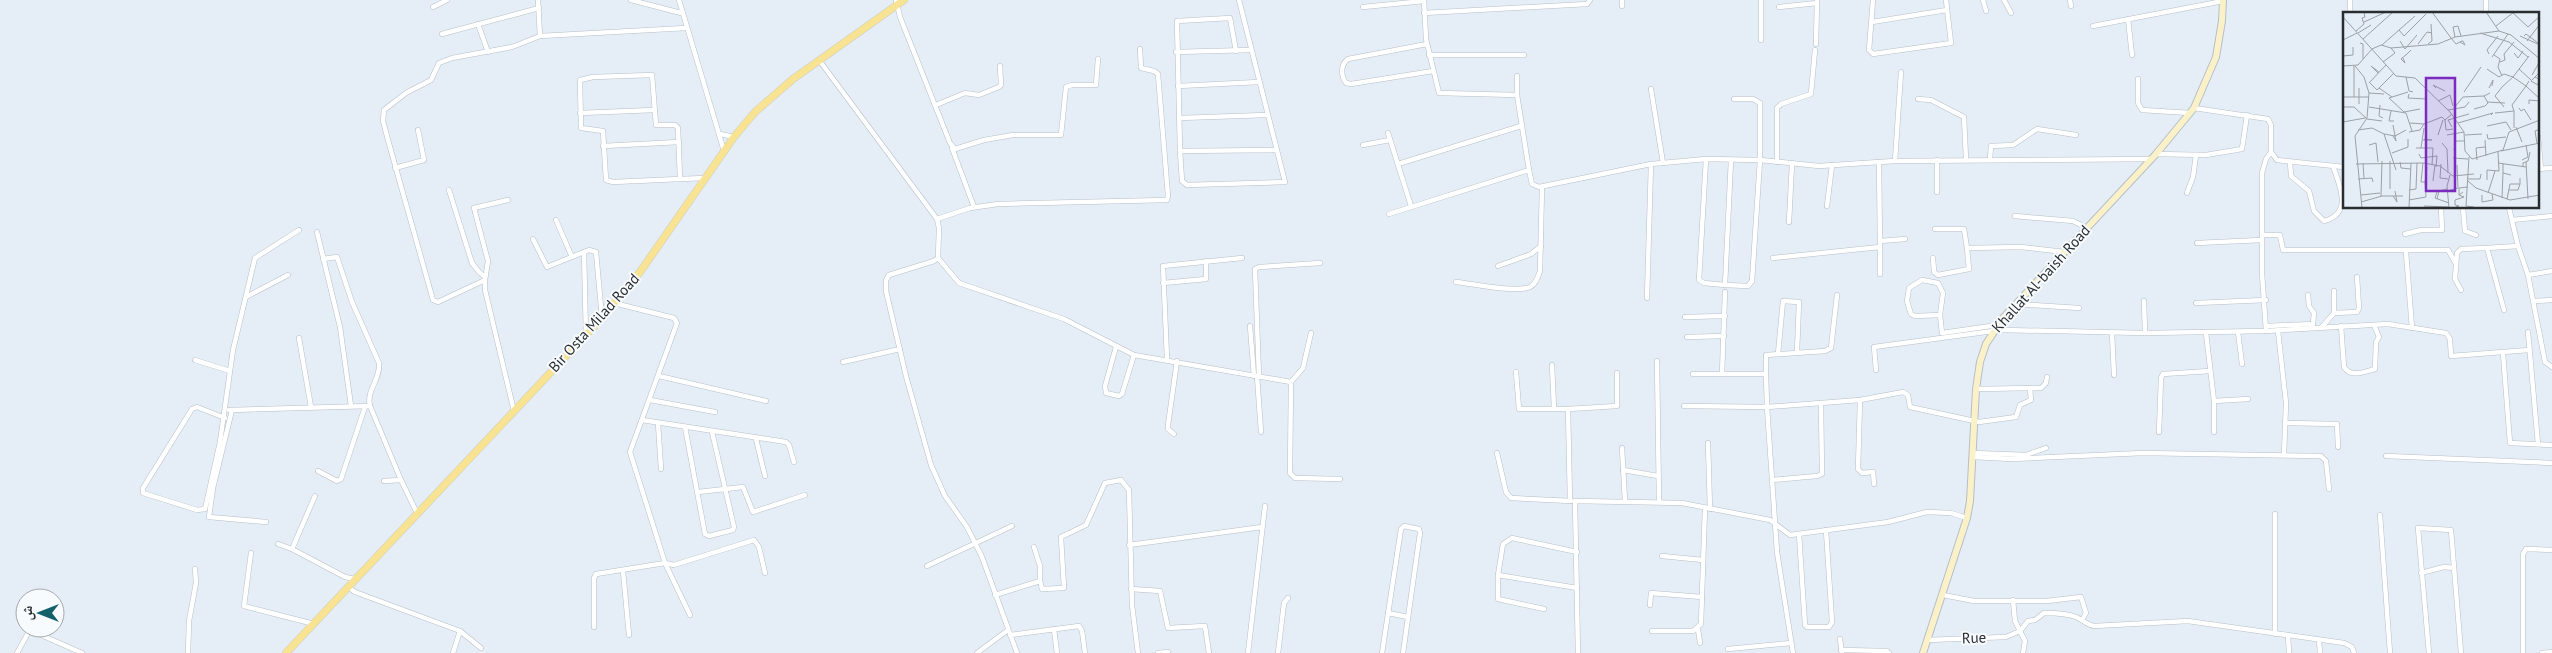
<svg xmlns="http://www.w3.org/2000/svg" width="2552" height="653" font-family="'PT Sans','Noto Naskh Arabic',sans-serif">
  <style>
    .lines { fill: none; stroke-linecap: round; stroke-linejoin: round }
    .street-casing { stroke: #b6bfc8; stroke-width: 5.5 }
    .secondary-casing { stroke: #b6bfc8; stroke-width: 8 }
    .primary-casing { stroke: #cccdcd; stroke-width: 8 }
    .street { stroke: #fff; stroke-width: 4.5 }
    .secondary { stroke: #fbf1c8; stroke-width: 6 }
    .primary { stroke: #f7e391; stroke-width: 7 }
    .labels { text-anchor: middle; stroke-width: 4; stroke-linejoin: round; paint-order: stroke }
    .street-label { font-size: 15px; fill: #292d30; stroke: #f7fbfe }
    .inset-road { fill: none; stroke: #9aa1a7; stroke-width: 1 }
    .view { fill: #7b2cbf; fill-opacity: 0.15; stroke: #7b2cbf; stroke-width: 2.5 }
    .inset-edge { fill: none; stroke: #292d30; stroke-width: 2.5 }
  </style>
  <rect width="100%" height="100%" fill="#e5eef7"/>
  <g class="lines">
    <g class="street-casing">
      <g id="street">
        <polyline points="538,0 540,36"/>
        <polyline points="631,0 681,13"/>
        <polyline points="679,0 724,151"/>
        <polyline points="896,0 900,17 950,143 955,149 984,140 1013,135 1061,135 1066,87 1072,85 1096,85 1098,59"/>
        <polyline points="1239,0 1285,182 1187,185 1182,181 1180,151 1276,150"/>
        <polyline points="1424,0 1426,39 1439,93 1517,95 1517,76"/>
        <polyline points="1622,0 1622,6"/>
        <polyline points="1761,0 1761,40"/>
        <polyline points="1873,0 1869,50 1873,54 1951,43 1946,0"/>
        <polyline points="1983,0 1986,11"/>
        <polyline points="2004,0 2011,13"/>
        <polyline points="2070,0 2071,6"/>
        <polyline points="433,7 447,0"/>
        <polyline points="1363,7 1424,1"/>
        <polyline points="1779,7 1817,3"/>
        <polyline points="1424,13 1587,4 1590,0"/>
        <polyline points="2350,14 2350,0"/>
        <polyline points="2486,14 2486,0"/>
        <polyline points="2128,19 2132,55"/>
        <polyline points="1872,22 1947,10"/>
        <polyline points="478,24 488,52"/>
        <polyline points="2093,26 2223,1"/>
        <polyline points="442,34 539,8"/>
        <path d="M1427,44L1348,59C1340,65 1341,76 1346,83L1351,84L1433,71"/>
        <polyline points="1816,44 1817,0"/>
        <polyline points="1176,52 1250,50"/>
        <polyline points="1429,55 1524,55"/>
        <polyline points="819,60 937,219 939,228 938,258 934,261 889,275 886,280 886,291 906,376 931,465 945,496 967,527 982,557 1017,653"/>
        <polyline points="2138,79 2138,103 2142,110 2190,113"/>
        <polyline points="1178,86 1259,82"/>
        <polyline points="1651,89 1663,163"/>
        <polyline points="1918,99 1931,100 1964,117 1966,159"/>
        <polyline points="936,105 965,93 979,95 999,87 1001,85 1000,66"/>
        <polyline points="2194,108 2268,119 2271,125 2271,152 2277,160 2344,167"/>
        <polyline points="580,113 654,110"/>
        <polyline points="1180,118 1266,115"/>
        <polyline points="1388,133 1411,206"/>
        <polyline points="720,134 734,137"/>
        <polyline points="2538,136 2541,169"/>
        <polyline points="1363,145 1390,140"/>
        <polyline points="603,146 679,142"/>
        <polyline points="952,148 974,207"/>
        <polyline points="1180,151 1177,21 1230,18 1236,51"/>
        <polyline points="2156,154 2206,155 2242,149 2247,115"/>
        <polyline points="1706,159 1699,280 1704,283 1725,285"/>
        <polyline points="1990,159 1991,146 2013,145 2037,129 2076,135"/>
        <polyline points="1731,160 1725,285 1748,286 1752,281 1760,160 1760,103 1753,99 1734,99"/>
        <polyline points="1937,160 1937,192"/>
        <polyline points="1895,161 1901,72"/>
        <polyline points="1777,162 1777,108 1781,104 1811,94 1815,50"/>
        <path d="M2290,162L2291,176L2309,191L2314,211L2324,221C2353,213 2340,187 2333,166"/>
        <polyline points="1398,164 1521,126"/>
        <polyline points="395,168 424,160 418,130"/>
        <polyline points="2538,169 2552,168"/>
        <polyline points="1529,170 1532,184 1539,187 1651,164 1706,159 1760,160 1819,166 1895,161 2152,159"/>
        <polyline points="680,179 613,182 606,180 603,131 581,128 580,80 593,77 652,75 656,125 675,125 678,128 680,179 706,178"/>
        <polyline points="449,190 472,263 479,272 485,277"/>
        <polyline points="2187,193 2193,177 2196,155"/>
        <polyline points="1827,206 1832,165"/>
        <polyline points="2463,208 2465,231 2476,235"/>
        <polyline points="2509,208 2518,246 2528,275 2545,362 2552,367"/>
        <polyline points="1389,214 1529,170 1517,95"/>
        <polyline points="2015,216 2073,221 2087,228"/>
        <polyline points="937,219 970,208 998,204 1167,200 1168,196 1158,74 1154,71 1141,68 1140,49"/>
        <polyline points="556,220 572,257"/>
        <polyline points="2512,220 2552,216"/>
        <polyline points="1789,222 1792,164"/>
        <polyline points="1935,229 1964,229 1967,248"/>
        <polyline points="317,232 340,327 351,406"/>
        <polyline points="2405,234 2421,230 2442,230 2441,208"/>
        <polyline points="2262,235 2280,235 2283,250 2448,250 2455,262"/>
        <polyline points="533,239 547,267 589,250 596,252 602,318"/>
        <polyline points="1880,241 1905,239"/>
        <polyline points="2197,243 2262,240"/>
        <polyline points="1880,247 1880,274"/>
        <polyline points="584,252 586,335"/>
        <polyline points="2406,252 2412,328"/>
        <polyline points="938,258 959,283 1064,319 1134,355 1291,382"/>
        <polyline points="1773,258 1880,247 1879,162"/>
        <polyline points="1933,258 1934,272 1938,275 1969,269 1967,248 2021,247 2064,252"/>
        <path d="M323,259L337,257L352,302L379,363C381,379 366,390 370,406L401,480L417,513"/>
        <polyline points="1498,266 1531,254 1541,246"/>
        <polyline points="2528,275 2552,271"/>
        <polyline points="485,280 488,261 474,208 508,200"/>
        <path d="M1456,282C1474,284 1514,293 1530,287C1536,284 1538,277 1540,271L1542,187"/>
        <polyline points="1163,283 1206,279 1206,261"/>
        <polyline points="2461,290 2455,279 2457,253 2461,249 2487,248"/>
        <polyline points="246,297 288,275"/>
        <polyline points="1647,298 1651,164"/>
        <polyline points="2144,301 2145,333"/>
        <polyline points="2534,301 2552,300"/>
        <polyline points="614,303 674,318 677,323 630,452 665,563 690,615"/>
        <polyline points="2196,303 2266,300"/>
        <polyline points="2016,304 2079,308"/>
        <polyline points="2504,310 2487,248 2518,246"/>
        <polyline points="2334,313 2357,312 2359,308 2357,277"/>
        <polyline points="1940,315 1943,293 1938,283 1922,280 1909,288 1907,301 1911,314 1915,316 1940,315 1942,333 1991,326 2003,330 2145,333 2266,331 2262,273 2262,173 2266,159 2271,152"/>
        <polyline points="1685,317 1725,316"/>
        <polyline points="1250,326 1254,376"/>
        <polyline points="2267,326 2313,324 2314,313 2309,306 2308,295"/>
        <path d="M2341,326L2344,367C2351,378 2364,372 2375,369L2376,342L2379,337L2374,325"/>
        <polyline points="2321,328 2334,313 2334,291"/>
        <polyline points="2266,331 2388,324 2446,333 2450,339 2451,356 2529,350"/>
        <polyline points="2278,331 2286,403 2284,455"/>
        <polyline points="2238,332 2242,364"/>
        <polyline points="2528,332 2538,444"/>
        <polyline points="1311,333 1303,368 1291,382 1290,473 1295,478 1340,479"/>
        <polyline points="2112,333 2114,375"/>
        <polyline points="2206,333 2214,401 2214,432"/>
        <polyline points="1687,337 1724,336"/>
        <polyline points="299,338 311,407"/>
        <polyline points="1116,347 1105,386 1106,393 1119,396 1122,394 1134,355"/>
        <polyline points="2503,353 2510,443 2552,445"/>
        <polyline points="1778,354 1783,301 1799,302 1797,352"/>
        <polyline points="1167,359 1163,266 1242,258"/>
        <polyline points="195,360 230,371"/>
        <polyline points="1657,361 1659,501"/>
        <polyline points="843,362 900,349"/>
        <polyline points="1552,365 1554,409"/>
        <polyline points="1876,370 1874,347 1993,331"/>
        <polyline points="1516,372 1519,409 1568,409 1570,501"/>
        <polyline points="1722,374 1725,292"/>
        <polyline points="1766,374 1766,355 1825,351 1831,348 1837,295"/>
        <polyline points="659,376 766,401"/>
        <polyline points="1257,376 1261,432"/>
        <polyline points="1259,377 1255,269 1259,267 1320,263"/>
        <polyline points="1976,389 2041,388 2046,383 2047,377"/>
        <polyline points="650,400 715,412"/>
        <polyline points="1860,400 1858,469 1862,473 1873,472 1874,484"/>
        <polyline points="2214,401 2248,399"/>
        <polyline points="1684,406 1767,407 1766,374 1693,374"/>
        <polyline points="1568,409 1617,406 1617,373"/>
        <polyline points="229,410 370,406"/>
        <polyline points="232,410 213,488 209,517 266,522"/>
        <polyline points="514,411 485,290 485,280 438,302 433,300 388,140 383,121 384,110 406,93 431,80 439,63 452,58 512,47 540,36 686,28"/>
        <polyline points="225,418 197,407 192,409 143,488 143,493 197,510 205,509 220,442 233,350 255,258 299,230"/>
        <polyline points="642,420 786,442 789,445 794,462"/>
        <polyline points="658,423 661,469"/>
        <polyline points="2287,423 2337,424 2338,447"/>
        <polyline points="685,427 705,534 709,536 733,530 734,527 712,432"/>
        <polyline points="2159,432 2161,378 2163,374 2210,371"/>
        <polyline points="1174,434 1168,429 1168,425 1177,361"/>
        <polyline points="756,439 765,476"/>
        <polyline points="1708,443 1710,509"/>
        <polyline points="1622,448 1625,501"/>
        <polyline points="1497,453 1506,492 1511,498 1571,501"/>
        <polyline points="1973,453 2026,455 2046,448"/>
        <polyline points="2386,456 2552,463"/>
        <polyline points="1973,457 2012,459 2143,453 2321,456 2326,461 2329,489"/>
        <polyline points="1623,470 1658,476"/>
        <polyline points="318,471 337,481 341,479 365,407"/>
        <polyline points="1773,480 1817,476 1822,474 1821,404"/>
        <polyline points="384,481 401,480"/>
        <polyline points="698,492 743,487 753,512 805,495"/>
        <polyline points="315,496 292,549 345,577 355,579"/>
        <polyline points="2380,515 2390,653"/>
        <polyline points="1799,534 1805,625 1807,627 1829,627 1832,622 1826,530"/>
        <polyline points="278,544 292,549"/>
        <polyline points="1129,545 1262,527"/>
        <polyline points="251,553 244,606 314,624"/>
        <polyline points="1662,556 1703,560"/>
        <polyline points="927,566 1012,526"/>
        <polyline points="623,571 629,635"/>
        <polyline points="2421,573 2444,567 2454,568"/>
        <polyline points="1498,575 1577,588"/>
        <polyline points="1040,581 1042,589 1064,588 1061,537 1086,525 1105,483 1121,480 1129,490 1132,605 1138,653"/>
        <polyline points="348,587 355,592 460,631 481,648"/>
        <polyline points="1131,589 1160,591 1168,628 1205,626 1209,653"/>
        <polyline points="995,595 1040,581 1040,566 1034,547"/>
        <polyline points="1943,595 1974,601 2047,601 2081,597 2086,613 2082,620"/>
        <polyline points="2013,600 2015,621 2025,641 2023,653"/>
        <polyline points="1650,605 1651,593 1702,597"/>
        <polyline points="1544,609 1498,599 1498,575 1503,544 1512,538 1577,552"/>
        <polyline points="1388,613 1408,617"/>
        <polyline points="594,627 594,578 596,574 665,563 674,565 754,540 759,547 765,573"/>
        <polyline points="1054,629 1057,653"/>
        <polyline points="1698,629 1700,643"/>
        <polyline points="1652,631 1693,631 1701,624 1705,508"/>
        <polyline points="2275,634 2275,514"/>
        <polyline points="1010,635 1079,626 1082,631 1085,653"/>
        <polyline points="2288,635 2289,653"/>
        <polyline points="1840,639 1842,653"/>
        <path d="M1927,640L2006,637L2020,631L2028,621L2035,620L2044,613C2054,613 2066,613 2076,617C2083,620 2087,625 2094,626L2188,621L2202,623L2344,643L2352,647L2354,653"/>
        <polyline points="2319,640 2320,653"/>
        <polyline points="1728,649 1791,643"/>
        <polyline points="1841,650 1887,651 1889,653"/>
        <polyline points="17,653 28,633 32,631 82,653"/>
        <polyline points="188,653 189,621 196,583 195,569"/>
        <polyline points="453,653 460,631"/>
        <polyline points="977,653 1008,630"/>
        <polyline points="1158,653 1168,652"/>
        <polyline points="1248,653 1265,506"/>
        <polyline points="1278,653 1284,603 1288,598"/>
        <polyline points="1382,653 1401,529 1404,526 1419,529 1420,533 1403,653"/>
        <polyline points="1578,653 1575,501 1682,503 1770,520 1790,535 1888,522 1927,512 1951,513 1967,518"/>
        <polyline points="1793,653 1777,552 1767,407 1860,400 1903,392 1908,395 1910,407 1979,422 2016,417 2020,405 2031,400 2030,388"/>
        <polyline points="2429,653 2418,528 2451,530 2461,653"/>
        <polyline points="2523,653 2523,554 2526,549 2552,550"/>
        <polyline points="2542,653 2552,652"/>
      </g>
    </g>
    <g class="secondary-casing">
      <polyline id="secondary" points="1923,653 1967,518 1970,501 1976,389 1980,362 1986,344 2003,318 2156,154 2194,108 2216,57 2222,21 2223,0"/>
    </g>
    <g class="primary-casing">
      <polyline id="primary" points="286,653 602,318 640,272 734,137 755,112 793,79 904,0"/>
    </g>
    <use href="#street" class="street"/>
    <use href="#secondary" class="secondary"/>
    <use href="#primary" class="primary"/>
  </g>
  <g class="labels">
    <g class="street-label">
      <text transform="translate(2041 279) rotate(-48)" y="5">Khallat Al-baish Road</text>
      <text transform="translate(594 323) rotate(-48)" y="5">Bir Osta Milad Road</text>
      <text transform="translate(1974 638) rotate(-2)" y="5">Rue</text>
    </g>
  </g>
  <g transform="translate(2343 12)">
    <rect width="196" height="196" fill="#e5eef7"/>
    <path class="inset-road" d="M89,0L108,26M143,0L156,19L168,23L197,47M169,0L185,15L197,4M0,5L53,64L72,66L107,100L121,120L122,139L129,147L160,138L166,120L197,108M21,10L43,0M153,14L171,0M56,18L61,24L83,2M13,19L21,12L19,6L22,5L21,0M15,21L28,13M137,21L166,30L185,45M118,24L115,14L110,15L112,25L156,19M177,24L197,33M181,24L183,22L195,31M108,26L113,32L119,29H120L122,33L117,30M20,27L50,0M0,28L14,21M57,29L62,37L74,23M184,29L197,12M17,31L20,32V47M75,32L84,20L89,21M85,32L89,29L88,12M39,33L72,4M29,37L38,33L48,36L95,32L112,25M0,38V22M0,38V54M171,41L175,46L180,39M146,42L144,38L155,24M151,43L157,47L155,55L159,64M0,44L10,43V35M149,45L165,22M60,46L62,51L58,47L59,46L64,42L68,38M40,50L52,41L48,36M157,50L162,48L161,42L171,30M0,54L15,53L29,37M11,54V85M12,54L21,65L26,81L24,106L12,124L19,196M144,57L156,65L161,62L170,65L186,44M176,57L188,68M35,61L28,54L36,60M189,63L197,49M63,65L66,79L70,80M192,65L196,67L195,73L188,69L197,60M26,70L34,78L51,61M26,71L43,53M36,76L49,85M93,76L90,73L102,79M146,76L150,68L149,74M121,80L138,55M26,81L41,82M66,82L65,86L84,87M0,85H26M95,89L107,83L110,94M144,90L162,91M16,92V76M186,92V88L197,89M37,93L36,104L40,106M0,95H11L24,107M26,95L63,101L69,119M161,95L152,84L159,75L170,65L183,74L186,69M111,96L120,85L141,84M176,96L178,99L181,97L188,108M131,97L142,94L145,91L141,84L147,81M105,98L122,95L126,90M48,99L46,109H51M61,100L46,86L65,80M61,100L77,97M152,101L171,99L169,93L183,74L197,87M24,107L39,109M102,108L103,118L110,117M0,110L22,106M67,111L81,112L99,105L102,108L109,102M115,111L150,101L148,103M50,113L53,129L50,124M144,114L163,110L168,118M109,115L105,108L126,102M173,115L179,130M171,116V99M15,118L29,116L41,122L53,158M66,120L77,118L81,112M41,122L52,124L63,118M144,122L145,127L163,125M95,123L100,108M104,123L121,120M122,123L139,122M80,128H89L81,127M142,128L143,144M99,131L104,137L105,161M194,131L192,119L197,117M26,133L33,131L35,150M73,136H90L89,153M78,136L81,116M111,138L113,129H122M158,139L197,131M49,141L65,135V127M76,142L78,146L94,144L93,155M126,145L123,194L131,195M110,146L125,147M134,148L133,136L142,135M179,148L185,145L183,133M57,150L58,156L68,157M183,150L185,187M20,151L21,166M155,151L183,155M13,152L81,151L97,154L110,164L131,162M98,152L97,166L105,167M160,152V161L168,163M180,155V151L185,149L187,140M15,167L29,166L30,170M124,167H137L138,162M144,168V158L156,159L155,140M90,169L92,153M125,169L133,176L167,188L197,183M82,170L84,155M47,177V149M66,178L73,177L74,151M166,178H175L177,172M104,179L115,176L114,153M94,180L92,186L106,191M120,180L116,183V176L125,175M145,181L152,159M18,183L37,181M139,183V190L150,188L149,182M38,184L39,149M50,184L54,190L52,179M159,186L160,161M94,187L96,179L104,177M164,187L167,172H177V166M66,188L83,185L82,170H78L80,151M18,190L39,184H60M81,194L106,195M113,195L116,194L112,193V188L121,185L116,183M66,196L68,151M106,196L104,174L107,163"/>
    <path class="view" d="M83,66H112V179H83Z"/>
    <rect width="196" height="196" class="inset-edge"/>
  </g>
  <g transform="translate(40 613) rotate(270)"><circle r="24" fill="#f7fbfe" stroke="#a5a9ac"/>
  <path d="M0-4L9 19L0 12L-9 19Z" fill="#13616b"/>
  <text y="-8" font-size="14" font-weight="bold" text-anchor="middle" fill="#292d30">ش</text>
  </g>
</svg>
